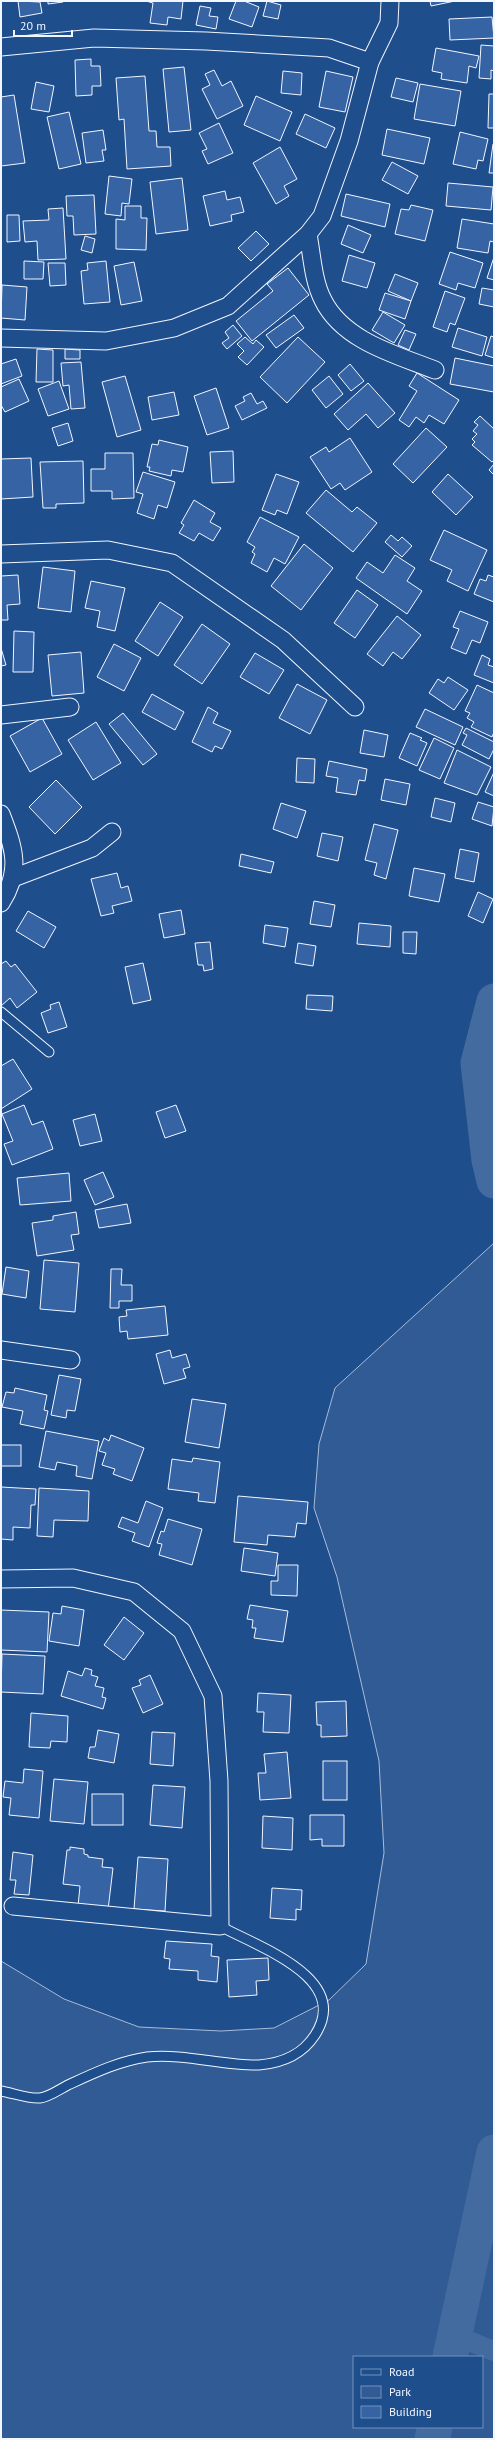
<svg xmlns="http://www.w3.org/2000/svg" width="495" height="2440" font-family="'PT Sans',sans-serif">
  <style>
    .green { fill: #305b95; stroke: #a8bbd7; fill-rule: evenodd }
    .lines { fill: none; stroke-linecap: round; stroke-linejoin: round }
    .canal { stroke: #446ba0; stroke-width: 20 }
    .river { stroke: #446ba0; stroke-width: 35 }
    .building { fill: #3563a3; stroke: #f2f6ff }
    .lane-casing { stroke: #f2f6ff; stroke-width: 11 }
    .street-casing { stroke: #f2f6ff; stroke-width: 19 }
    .lane { stroke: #1f4e8c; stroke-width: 9 }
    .street { stroke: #1f4e8c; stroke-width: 17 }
  </style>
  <rect width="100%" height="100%" fill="#1f4e8c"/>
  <path class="green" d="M494,1243V2439H1V1961L64,1999L139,2027L221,2031L274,2028L329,2000L366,1964L384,1853L379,1761L337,1577L314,1508L319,1444L335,1388ZM354,2357H482V2427H354Z"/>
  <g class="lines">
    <polyline class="canal" points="454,2335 494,2351"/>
    <g class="river">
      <polyline points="494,1001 478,1063 489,1160 494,1181"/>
      <polyline points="450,2357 494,2152"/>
      <polyline points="432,2439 435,2427"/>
    </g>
  </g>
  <g class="building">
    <polygon points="18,1 40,2 42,13 20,17"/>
    <polygon points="48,1 63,1 63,2 48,4"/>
    <polygon points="183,1 181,19 168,17 167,25 150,23 153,3 146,1"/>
    <polygon points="236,1 244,1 259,7 252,27 229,19"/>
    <polygon points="267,1 281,5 278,19 263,16"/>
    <polygon points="430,1 455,1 431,6"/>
    <polygon points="200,6 211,8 209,16 218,17 216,29 196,25"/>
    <polygon points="492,17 494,38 450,40 449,19"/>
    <polygon points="481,45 494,46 494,71 491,70 491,79 479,78"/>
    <polygon points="436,48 479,56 476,68 469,66 467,83 441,79 442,73 432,71"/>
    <polygon points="91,59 91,66 100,66 101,86 92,86 92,95 76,96 75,60"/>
    <polygon points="184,67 191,130 169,132 163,69"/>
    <polygon points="214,70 222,86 231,81 243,106 217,119 202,89 210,85 205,74"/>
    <polygon points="283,71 302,73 301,95 281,93"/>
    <polygon points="326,71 353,77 345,112 319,107"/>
    <polygon points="145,76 149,131 156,131 157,147 170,147 171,166 127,169 124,119 119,120 116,78"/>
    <polygon points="396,78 418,83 413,102 391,97"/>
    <polygon points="36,82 54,86 49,112 31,109"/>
    <polygon points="420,84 461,91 455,126 414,119"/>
    <polygon points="489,94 494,94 494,128 488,128"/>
    <polygon points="14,95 25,163 1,166 1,97"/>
    <polygon points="256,96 292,112 280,141 244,125"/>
    <polygon points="69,112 81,164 59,169 47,117"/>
    <polygon points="305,114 335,128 326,148 296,134"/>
    <polygon points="219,123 233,153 208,164 202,151 207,149 199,133"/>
    <polygon points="387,129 430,138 424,164 382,155"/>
    <polygon points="103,130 106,150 102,150 104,161 86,163 82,133"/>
    <polygon points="460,132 488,139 483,161 478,160 476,169 453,164"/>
    <polygon points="493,144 494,144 494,173 489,173"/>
    <polygon points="280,147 297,179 284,186 289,196 276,204 253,163"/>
    <polygon points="392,162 418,176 408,194 382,180"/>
    <polygon points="109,176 132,179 129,204 122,203 121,216 105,214"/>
    <polygon points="182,178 188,230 156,234 150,182"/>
    <polygon points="448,183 493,187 491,210 446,206"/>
    <polygon points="225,191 227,200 240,197 244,212 231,215 232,221 210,226 203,196"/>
    <polygon points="346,194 390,204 385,227 341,216"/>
    <polygon points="94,195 96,234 74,235 73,216 67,216 66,196"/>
    <polygon points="411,205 433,210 425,241 395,234 401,209 409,210"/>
    <polygon points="125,206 141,206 141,218 147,218 146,250 116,249 116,219 125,220"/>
    <polygon points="63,208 66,259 38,260 37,241 25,242 23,221 49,220 48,209"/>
    <polygon points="7,215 19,215 20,241 7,242"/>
    <polygon points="462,219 494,224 494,242 490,241 488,253 457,248"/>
    <polygon points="348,225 371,235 363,253 341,244"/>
    <polygon points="256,231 269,244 251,261 238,248"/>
    <polygon points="85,236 95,239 92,253 81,250"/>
    <polygon points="450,252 483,263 475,288 458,283 456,290 439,284"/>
    <polygon points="349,255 375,263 367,288 342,281"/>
    <polygon points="494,257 494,280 487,278"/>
    <polygon points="24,261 44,262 43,279 24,279"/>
    <polygon points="106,261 110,302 84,304 81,271 88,270 87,263"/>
    <polygon points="134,262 142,301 121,305 114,266"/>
    <polygon points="48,263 65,263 66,285 50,286"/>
    <polygon points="288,268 309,295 252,341 236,321 273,291 267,284"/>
    <polygon points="395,274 418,283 411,301 388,291"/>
    <polygon points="2,285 27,287 25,320 1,318"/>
    <polygon points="482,288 494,290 494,307 479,304"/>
    <polygon points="445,291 465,298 455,325 450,323 447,332 433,327"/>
    <polygon points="385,293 411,301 405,319 379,310"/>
    <polygon points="383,312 405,325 394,343 372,330"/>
    <polygon points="294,315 304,328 276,348 266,335"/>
    <polygon points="233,325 242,336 227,349 222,343 229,338 225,332"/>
    <polygon points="458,328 487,337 482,356 452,347"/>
    <polygon points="405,330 416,334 409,350 398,345"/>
    <polygon points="491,336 494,337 494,358 485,355"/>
    <polygon points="245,337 253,344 256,340 264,347 247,365 238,357 244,351 237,344"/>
    <polygon points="298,337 325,362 287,403 260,377"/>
    <polygon points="37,349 53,350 53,382 36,382"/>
    <polygon points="65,349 80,350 80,359 65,359"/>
    <polygon points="455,358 494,366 494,392 450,384"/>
    <polygon points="16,359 22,376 1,384 1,364"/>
    <polygon points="81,362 85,408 71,409 69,385 63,386 61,363"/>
    <polygon points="350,364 364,381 351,391 338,375"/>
    <polygon points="417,373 459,400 444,424 429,415 424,423 416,417 409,427 399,420 417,391 409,386"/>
    <polygon points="125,376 141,430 117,437 102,382"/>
    <polygon points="329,376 343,394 326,408 312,390"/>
    <polygon points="19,379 29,401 5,412 1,405 1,387"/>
    <polygon points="59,381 69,409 48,416 38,389"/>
    <polygon points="368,383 395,413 378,428 366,414 348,430 334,414"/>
    <polygon points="216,388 229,428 207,435 194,396"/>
    <polygon points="174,392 179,415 152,420 148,397"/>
    <polygon points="251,393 257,404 263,401 267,408 242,420 235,406 245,401 243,397"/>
    <polygon points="480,416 494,429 494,460 492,462 472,445 475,442 472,439 477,434 473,431 478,425 474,422"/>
    <polygon points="68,423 73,441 58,446 52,428"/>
    <polygon points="426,428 447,447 413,483 393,464"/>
    <polygon points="350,438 372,472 345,490 340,483 331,489 310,457 326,447 329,452"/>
    <polygon points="159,440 188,447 183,472 172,470 171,476 149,471 150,467 147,467 152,444 158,445"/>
    <polygon points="233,451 234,482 212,483 210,452"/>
    <polygon points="105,453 133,453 134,498 112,499 112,491 91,491 91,469 105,469"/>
    <polygon points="31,458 33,497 1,499 1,459"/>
    <polygon points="83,461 84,503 56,504 56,508 43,508 40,462"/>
    <polygon points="494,464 494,475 489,470"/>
    <polygon points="143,472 175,482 167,508 158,505 154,519 137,513 143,494 136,492"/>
    <polygon points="276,474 299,482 287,514 277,510 275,515 262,510"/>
    <polygon points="448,474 473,497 456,515 432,492"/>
    <polygon points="326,490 352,512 357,507 377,523 353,552 306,513"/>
    <polygon points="194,500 215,513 210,522 221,528 213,541 199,533 194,541 179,533 184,525 181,523"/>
    <polygon points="260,517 299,537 285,564 274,558 267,572 251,563 255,554 252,552 255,547 247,542"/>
    <polygon points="444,530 487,550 468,591 447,581 452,570 430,560"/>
    <polygon points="391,535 398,541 402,537 412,546 402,557 385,542"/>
    <polygon points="304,544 333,568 301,610 271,586"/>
    <polygon points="395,555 415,568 407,581 422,591 407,614 356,578 367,562 383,573"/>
    <polygon points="43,567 75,571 71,612 38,608"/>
    <polygon points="18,575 20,604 7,605 8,620 1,620 1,576"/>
    <polygon points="488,575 494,577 494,602 474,594 480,579 486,581"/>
    <polygon points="91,581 125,588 115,631 97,627 100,611 85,608"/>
    <polygon points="357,590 378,605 355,638 334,623"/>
    <polygon points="160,602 183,617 158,656 135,641"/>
    <polygon points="460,611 488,622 480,643 472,640 466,654 451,648 459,629 453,627"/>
    <polygon points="397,616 421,635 402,659 393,652 383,666 367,654"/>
    <polygon points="202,624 230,644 202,684 174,665"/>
    <polygon points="14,631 34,632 33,672 13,672"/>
    <polygon points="114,644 141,658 124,691 97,677"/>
    <polygon points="1,648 6,665 1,666"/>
    <polygon points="81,652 84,693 52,696 48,655"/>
    <polygon points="255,653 284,670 269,694 240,677"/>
    <polygon points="482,655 490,659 488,665 494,667 494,683 474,675"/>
    <polygon points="448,677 468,690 454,710 429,693 438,679 444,683"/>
    <polygon points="297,684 327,700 310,734 279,718"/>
    <polygon points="477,685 494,693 494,732 492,737 471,727 474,722 467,718 470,713 465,711"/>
    <polygon points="152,694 184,712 175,730 142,712"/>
    <polygon points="208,707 218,713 213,723 231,731 222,749 215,746 212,752 192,742"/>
    <polygon points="425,709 463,727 455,745 416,727"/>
    <polygon points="123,713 157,754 143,765 109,724"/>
    <polygon points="42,718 62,754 30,772 10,736"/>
    <polygon points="96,722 121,763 93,780 68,740"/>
    <polygon points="466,728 494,742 494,749 489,759 462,745 467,735 463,733"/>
    <polygon points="364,730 388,735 384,757 360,753"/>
    <polygon points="410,733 422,738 420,740 427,743 417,766 399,758"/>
    <polygon points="434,738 454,748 440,779 419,770"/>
    <polygon points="457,750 491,767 477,795 444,783"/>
    <polygon points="297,758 315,759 314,783 296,782"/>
    <polygon points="329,761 367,769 365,781 359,780 356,795 336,792 338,778 326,776"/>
    <polygon points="494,772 494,796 485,792"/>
    <polygon points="385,779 410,784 406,805 381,800"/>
    <polygon points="56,780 82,807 55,834 29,807"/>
    <polygon points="435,798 455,803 451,822 431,817"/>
    <polygon points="478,802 494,807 492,826 472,819"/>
    <polygon points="281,803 306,811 297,838 273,829"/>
    <polygon points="374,824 398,830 386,879 374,875 377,863 365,860"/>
    <polygon points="322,833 343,837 338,861 317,856"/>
    <polygon points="460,849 479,853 474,882 455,878"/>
    <polygon points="241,854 274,862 271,873 239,866"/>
    <polygon points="414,868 445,874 439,902 409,896"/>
    <polygon points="117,873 121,888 128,886 132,901 112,906 114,913 101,916 91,879"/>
    <polygon points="478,892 493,899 483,923 468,916"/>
    <polygon points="314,901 335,905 331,927 310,924"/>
    <polygon points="181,910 185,934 164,938 159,914"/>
    <polygon points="28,911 56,927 44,948 16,931"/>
    <polygon points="359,923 391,926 390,947 357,944"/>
    <polygon points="265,925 288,928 285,947 263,943"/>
    <polygon points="403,932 417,932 416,954 403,953"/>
    <polygon points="210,942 213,969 204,971 203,965 198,965 195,943"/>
    <polygon points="298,943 316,946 313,966 295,963"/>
    <polygon points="6,961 11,967 15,964 37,992 17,1008 10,998 1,1006 1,964"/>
    <polygon points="143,963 151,1000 133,1004 125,967"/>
    <polygon points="307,995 333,996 332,1011 306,1009"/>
    <polygon points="59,1002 67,1027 48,1033 41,1013 51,1009 50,1005"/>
    <polygon points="13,1059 32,1089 1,1109 1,1066"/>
    <polygon points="24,1105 32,1125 43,1121 53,1149 12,1165 4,1144 13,1141 2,1114"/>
    <polygon points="176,1105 186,1131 165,1138 156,1112"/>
    <polygon points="95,1114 102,1141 80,1146 73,1120"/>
    <polygon points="103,1172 114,1197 95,1205 84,1180"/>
    <polygon points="69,1173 71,1201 20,1205 17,1178"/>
    <polygon points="127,1204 131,1223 99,1228 95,1210"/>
    <polygon points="76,1212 79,1234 71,1235 74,1250 37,1256 32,1223 53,1220 53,1216"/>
    <polygon points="44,1260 79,1263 75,1312 40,1309"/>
    <polygon points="6,1267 29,1271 26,1298 2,1294"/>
    <polygon points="111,1269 122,1269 121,1285 132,1285 132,1301 119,1301 119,1308 110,1308"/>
    <polygon points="165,1306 168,1335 128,1339 127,1331 120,1332 119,1317 127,1316 126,1310"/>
    <polygon points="170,1350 172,1358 186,1354 190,1367 183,1369 186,1378 164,1384 156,1354"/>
    <polygon points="59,1375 81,1379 75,1411 67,1410 66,1418 51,1415"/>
    <polygon points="15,1388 47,1395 44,1410 48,1411 44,1429 20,1424 23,1411 2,1407 6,1392 14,1393"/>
    <polygon points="192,1399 226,1404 219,1448 185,1442"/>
    <polygon points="46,1431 99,1441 92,1479 76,1476 77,1466 57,1462 55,1470 39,1467"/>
    <polygon points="111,1435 144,1448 132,1481 113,1474 115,1469 102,1465 106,1453 99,1451 104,1438 109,1441"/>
    <rect x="1" y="1445" width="20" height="21"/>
    <polygon points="193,1458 220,1462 215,1503 198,1501 199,1493 168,1489 172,1459 192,1462"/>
    <polygon points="1,1487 36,1489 35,1505 31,1505 30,1528 13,1527 13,1540 1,1539"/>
    <polygon points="39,1488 89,1491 88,1521 54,1520 53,1537 37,1536"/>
    <polygon points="238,1496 308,1502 306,1524 297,1523 295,1537 268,1535 267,1545 234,1542"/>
    <polygon points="146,1501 163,1508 149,1547 132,1541 135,1533 118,1527 122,1517 138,1523"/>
    <polygon points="168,1519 202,1529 192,1565 159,1555 162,1544 157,1543 161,1531 164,1532"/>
    <polygon points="244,1548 278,1553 275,1576 241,1571"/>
    <polygon points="278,1565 298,1565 297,1596 271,1595 271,1581 278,1581"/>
    <polygon points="250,1605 288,1611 283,1642 254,1638 256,1628 252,1628 253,1620 247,1619"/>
    <polygon points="62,1606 84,1610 79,1646 49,1641 53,1613 61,1614"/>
    <polygon points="1,1610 49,1612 47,1652 1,1650"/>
    <polygon points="124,1617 144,1633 124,1660 104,1645"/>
    <polygon points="2,1654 45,1656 43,1694 1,1692"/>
    <polygon points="85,1668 92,1670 91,1675 98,1677 95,1686 104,1688 102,1697 106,1698 103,1709 61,1696 68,1671 82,1676"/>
    <polygon points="150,1675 163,1704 143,1713 132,1688 141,1685 139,1680"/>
    <polygon points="258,1693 291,1695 289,1733 263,1732 264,1712 257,1712"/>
    <polygon points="346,1701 347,1736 321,1737 321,1725 317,1725 316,1702"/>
    <polygon points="31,1713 68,1716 67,1742 51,1741 50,1748 29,1747"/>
    <polygon points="98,1730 119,1734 114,1763 88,1758 90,1747 95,1747"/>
    <polygon points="152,1732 175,1733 173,1766 150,1764"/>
    <polygon points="287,1752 291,1798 260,1800 258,1773 266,1773 264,1754"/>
    <rect x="323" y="1761" width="24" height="39"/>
    <polygon points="24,1769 43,1771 39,1818 9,1815 11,1798 3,1797 5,1781 23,1783"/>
    <polygon points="54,1779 88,1782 84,1824 50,1821"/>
    <polygon points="153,1785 185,1787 182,1828 150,1825"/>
    <rect x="92" y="1794" width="31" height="31"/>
    <polygon points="310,1815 344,1815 344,1846 322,1846 322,1839 310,1840"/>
    <polygon points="263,1816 293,1818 292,1850 262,1848"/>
    <polygon points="70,1847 84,1849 84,1854 88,1855 88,1857 103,1859 102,1867 113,1868 108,1910 78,1906 80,1886 63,1884 67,1850 70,1850"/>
    <polygon points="13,1852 33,1855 29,1895 14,1894 16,1880 10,1880"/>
    <polygon points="138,1857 168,1859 165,1911 134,1909"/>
    <polygon points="272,1888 302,1890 301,1910 296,1909 296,1920 270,1918"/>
    <polygon points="166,1941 212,1944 211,1956 219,1957 217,1982 198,1980 198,1971 169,1969 170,1959 164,1958"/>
    <polygon points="268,1958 269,1980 256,1981 257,1995 229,1997 227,1960"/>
  </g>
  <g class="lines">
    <g class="lane-casing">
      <g id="lane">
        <polyline points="1,1012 49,1052"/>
        <path d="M1,2091C13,2093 28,2099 40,2098C49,2097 60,2089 68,2085C94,2073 119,2061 147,2057C184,2053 224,2066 259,2065C283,2063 302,2055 315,2035C352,1978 258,1947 220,1926"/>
      </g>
    </g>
    <g class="street-casing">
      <g id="street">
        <polyline points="1,47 94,38 206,41 329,48 370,62"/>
        <path d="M308,234C312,255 313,281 323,300C343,341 397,355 435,370"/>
        <polyline points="1,338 106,341 174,328 228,306 308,234 322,216 349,141 370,62 389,23 390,1"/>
        <polyline points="1,554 108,550 172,563 283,640 355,707"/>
        <polyline points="1,715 70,707"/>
        <path d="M1,814C14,848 22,870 1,903"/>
        <polyline points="13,878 92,848 112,832"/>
        <polyline points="1,1350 71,1360"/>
        <polyline points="1,1579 73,1578 134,1592 182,1631 213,1696 219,1781 220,1926 13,1906"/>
      </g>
    </g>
    <use href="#lane" class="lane"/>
    <use href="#street" class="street"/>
  </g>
  <rect width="495" height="2440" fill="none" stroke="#f2f6ff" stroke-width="4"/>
  <rect x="353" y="2356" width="130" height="72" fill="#1f4e8c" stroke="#7391ba"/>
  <rect x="361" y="2369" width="20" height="6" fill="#1f4e8c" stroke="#7391ba"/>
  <text x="389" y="2376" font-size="12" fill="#f2f6ff">Road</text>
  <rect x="361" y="2386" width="20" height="12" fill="#305b95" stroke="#7391ba"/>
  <text x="389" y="2396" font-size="12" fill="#f2f6ff">Park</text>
  <rect x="361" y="2406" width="20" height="12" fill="#3563a3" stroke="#7391ba"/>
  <text x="389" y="2416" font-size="12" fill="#f2f6ff">Building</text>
  <path d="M14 30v6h58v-6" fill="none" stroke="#f2f6ff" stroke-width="2"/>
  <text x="20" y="30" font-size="12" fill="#f2f6ff" stroke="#1f4e8c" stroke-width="3" paint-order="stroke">20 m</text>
</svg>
